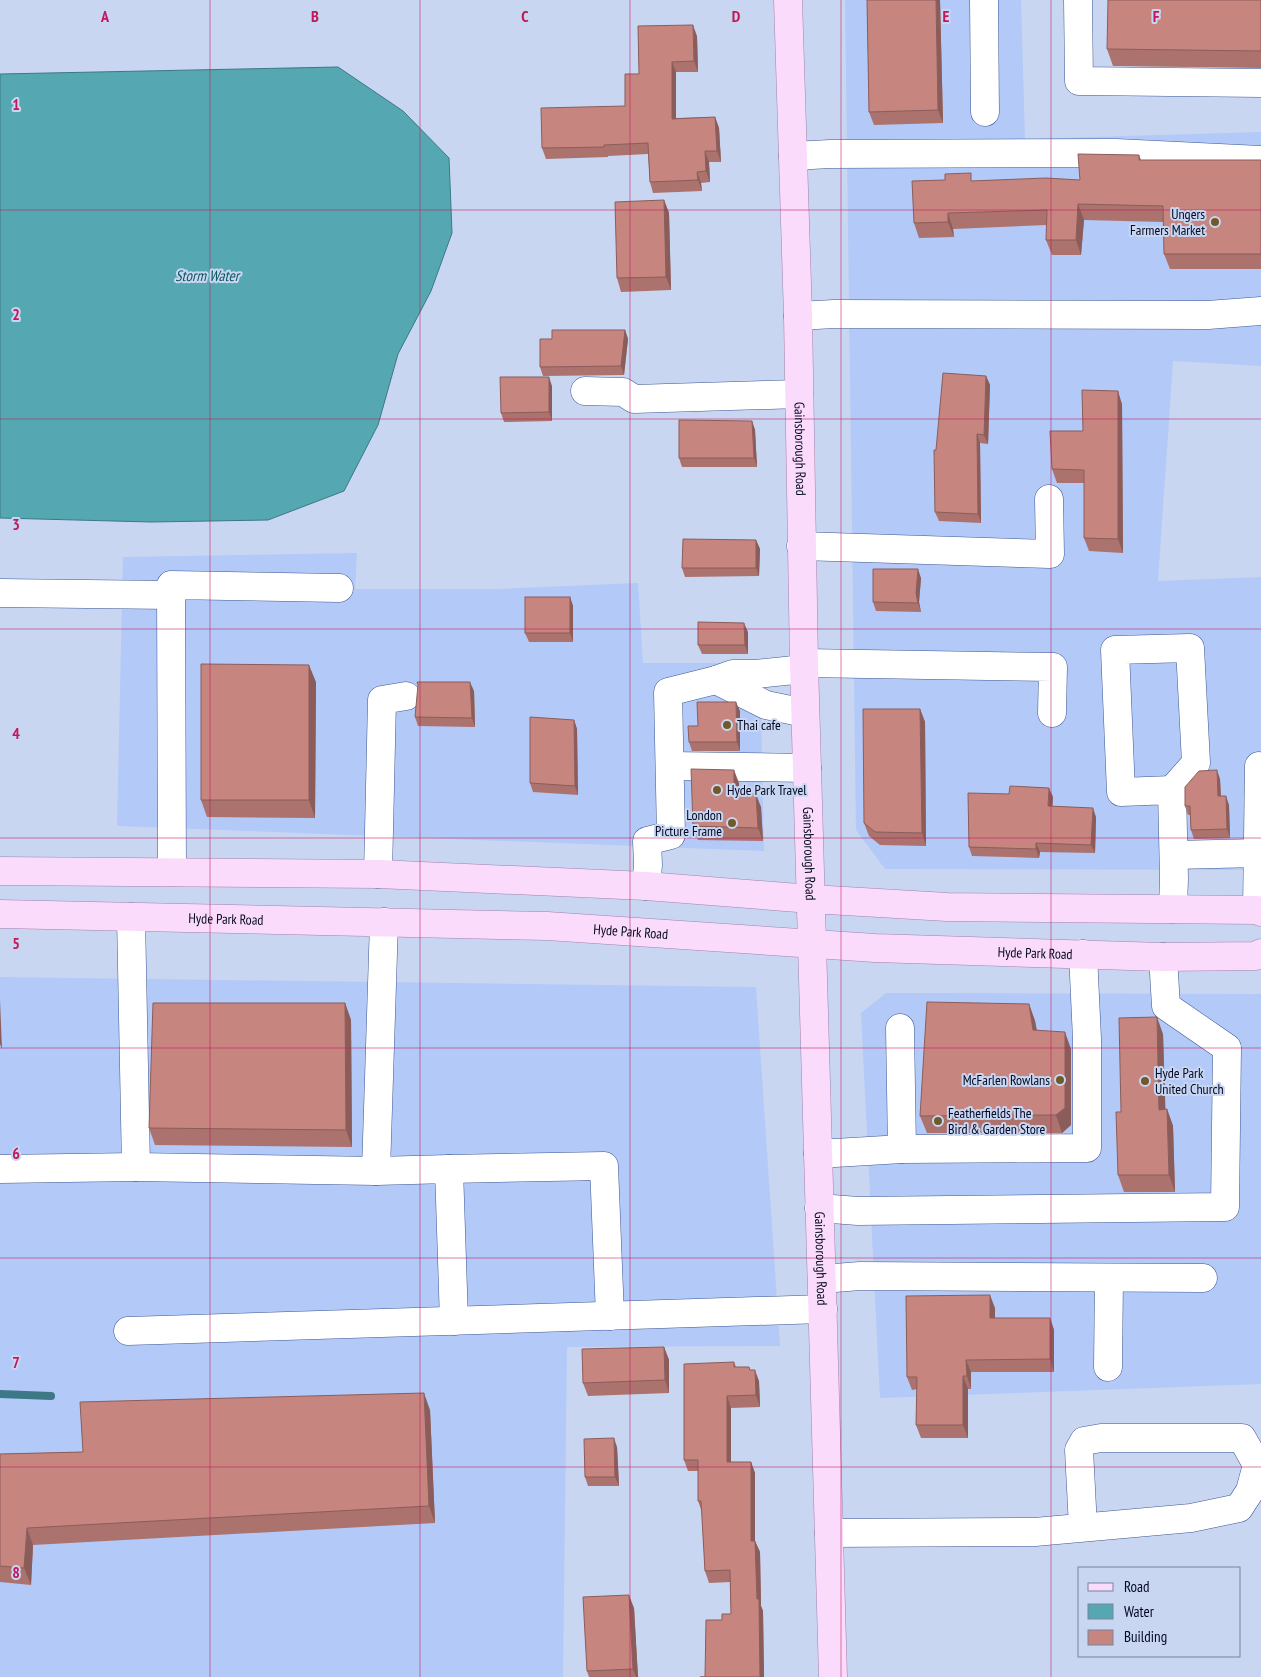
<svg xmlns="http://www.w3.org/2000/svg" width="1261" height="1677" font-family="'PT Sans Narrow',sans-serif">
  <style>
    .built { fill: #b3c9f7 }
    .water { fill: #55a8b1; stroke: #3c7886 }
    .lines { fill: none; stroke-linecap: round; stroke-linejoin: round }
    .stream { stroke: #3c7886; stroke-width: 8 }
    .minor-casing { stroke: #3d5795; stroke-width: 29 }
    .major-casing { stroke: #a182ad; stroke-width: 29 }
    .minor { stroke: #fff; stroke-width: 28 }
    .major { stroke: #fadbfb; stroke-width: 28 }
    .wall { fill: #ab726e }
    .shaded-wall { fill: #8b5d5a }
    .building { fill: #c78580; stroke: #8b5d5a }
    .grid { fill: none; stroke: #c2185b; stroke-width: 1; stroke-opacity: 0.55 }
    .poi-dot { fill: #705a29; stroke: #c8d6f2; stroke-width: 2 }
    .labels { text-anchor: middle; stroke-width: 4; stroke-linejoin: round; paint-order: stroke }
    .poi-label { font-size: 14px; fill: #030921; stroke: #c8d6f2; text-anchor: start }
    .street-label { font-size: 14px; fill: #030921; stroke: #c8d6f2 }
    .water-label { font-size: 15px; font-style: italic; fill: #0c565d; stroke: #c8d6f2 }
    .grid-label { font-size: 16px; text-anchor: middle; font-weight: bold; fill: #c2185b; stroke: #c8d6f2; stroke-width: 4; stroke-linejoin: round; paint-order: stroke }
  </style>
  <rect width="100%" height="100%" fill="#c8d6f2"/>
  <g class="built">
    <polygon points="845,0 1021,0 1025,139 1261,132 1261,366 1173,361 1158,581 1261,577 1261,870 885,869 856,830"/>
    <polygon points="357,553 355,589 499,589 638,583 643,663 760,663 764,851 117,826 123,557"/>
    <polygon points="0,977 756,987 780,1346 567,1347 563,1677 0,1677"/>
    <polygon points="886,993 1261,994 1261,1384 880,1398 861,1013"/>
  </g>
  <polygon class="water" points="338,67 403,111 449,158 452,233 431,291 398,354 378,425 344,491 268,520 151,522 0,518 0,74"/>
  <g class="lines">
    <polyline class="stream" points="0,1394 51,1396"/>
    <g class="minor-casing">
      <g id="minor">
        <polyline points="984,0 985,112"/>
        <polyline points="1078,0 1079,81 1261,83"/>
        <polyline points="793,156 830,154 1116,153 1261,160"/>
        <polyline points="798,316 834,314 1208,315 1261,311"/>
        <polyline points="585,391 623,392 634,399 799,394"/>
        <polyline points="801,546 1050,554 1049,499"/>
        <polyline points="0,593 171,595"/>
        <polyline points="804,663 1053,667 1052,713"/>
        <polyline points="716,680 766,705 805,713"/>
        <polyline points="670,766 807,768"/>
        <polyline points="1172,790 1196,763 1190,648 1115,650 1121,792 1172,790 1174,878 1173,909"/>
        <polyline points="1174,855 1259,853"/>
        <polyline points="172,872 171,585 339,588"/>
        <polyline points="378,874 382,700 406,696"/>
        <polyline points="646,886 648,865 647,841 671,835 668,692 716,680 733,674 756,674 804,669"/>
        <polyline points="1257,910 1259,766"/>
        <polyline points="131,917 136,1167 376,1171 384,922"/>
        <polyline points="900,1028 902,1149"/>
        <polyline points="818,1154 902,1149 1087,1148 1087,1039 1083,954"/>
        <polyline points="0,1169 136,1167"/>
        <polyline points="449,1169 604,1166 610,1316"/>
        <polyline points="376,1171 449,1169 454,1321"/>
        <polyline points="819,1208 858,1211 1225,1207 1227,1048 1166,1006 1163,957"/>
        <polyline points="822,1279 860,1276 1203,1278"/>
        <polyline points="128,1331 823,1309"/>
        <polyline points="1108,1367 1109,1278"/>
        <polyline points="829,1533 1035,1532 1191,1518 1239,1508 1250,1491 1257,1465 1242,1438 1101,1438 1084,1441 1079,1450 1083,1527"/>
      </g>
    </g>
    <g class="major-casing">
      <g id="major">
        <path id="s1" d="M788,0L798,316L804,663L833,1677"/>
        <polyline points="0,871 378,874 646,886 811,899 947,907 1257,910 1261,912"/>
        <path id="s2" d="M0,914L547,926L875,948L1163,957L1255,956L1261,953"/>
      </g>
    </g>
    <use href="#minor" class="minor"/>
    <use href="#major" class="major"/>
  </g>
  <g class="wall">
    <polygon points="867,0 940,0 943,123 874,125 869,112"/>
    <polygon points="1261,0 1261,68 1113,66 1107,49"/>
    <polygon points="697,36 698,72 676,72 676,118 715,117 719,128 721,162 709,162 710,182 701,183 702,191 653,193 650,182 648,154 608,156 608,157 546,159 542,148 625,106"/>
    <polygon points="1139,155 1141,160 1261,160 1261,269 1170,269 1164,254 1164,222 1084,220 1081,255 1052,255 1046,240 1047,225 953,229 954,237 919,238 914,223 974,181 1080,180"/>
    <polygon points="664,200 669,213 671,290 621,292 617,278"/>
    <polygon points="625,330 628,339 624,375 543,376 540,367 552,339"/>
    <polygon points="986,376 990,385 988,444 980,443 981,523 939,521 935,512"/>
    <polygon points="552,386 552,421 504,422 501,413"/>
    <polygon points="1122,404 1123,553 1089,551 1084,538 1084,483 1057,483 1052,469 1083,431"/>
    <polygon points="752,421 755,430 757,467 682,467 679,458"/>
    <polygon points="756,540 760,549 759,576 685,577 682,568"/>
    <polygon points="921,578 919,602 921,612 876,611 873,602"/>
    <polygon points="570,597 573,606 573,642 529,642 525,633"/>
    <polygon points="748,632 748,654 702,654 698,645"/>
    <polygon points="316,682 315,818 207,817 201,800"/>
    <polygon points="474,691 475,727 418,726 415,717"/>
    <polygon points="920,709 925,722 926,846 880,845 869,836 864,823"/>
    <polygon points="740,711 740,751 692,751 689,742 698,726"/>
    <polygon points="574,720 577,729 578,795 533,792 530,783"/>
    <polygon points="1220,779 1221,796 1229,805 1230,838 1194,839 1191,830 1190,815 1188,815 1185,806"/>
    <polygon points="739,783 739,792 761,807 763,841 698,840 693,826"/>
    <polygon points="1053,797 1052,806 1096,817 1095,853 1040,852 1039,858 972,856 969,847"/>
    <polygon points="345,1003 351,1020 352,1147 155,1145 149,1128"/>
    <polygon points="1029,1004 1035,1021 1037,1030 1071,1049 1071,1125 1062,1133 927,1133 920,1116"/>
    <polygon points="1163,1034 1165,1109 1167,1109 1173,1126 1175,1192 1124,1192 1118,1175 1121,1112"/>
    <polygon points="995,1308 995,1318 1050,1318 1054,1330 1054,1372 971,1372 971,1389 968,1389 968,1438 921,1438 916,1425 917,1389 912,1390 907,1377"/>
    <polygon points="664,1347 669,1360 669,1393 588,1396 583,1383"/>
    <polygon points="734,1362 736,1367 751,1370 759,1381 760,1407 731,1408 731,1462 751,1462 755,1473 755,1541 760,1552 761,1606 763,1611 764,1677 700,1677 705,1677 722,1620 731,1614 730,1582 709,1583 705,1571 702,1512 698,1501 698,1471 688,1471 684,1460"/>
    <polygon points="430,1410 435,1523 33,1545 31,1585 0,1582 0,1454 83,1452"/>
    <polygon points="617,1447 619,1486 588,1486 585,1477"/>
    <polygon points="634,1608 638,1677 589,1677 587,1671"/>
  </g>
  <g class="shaded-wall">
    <polygon points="936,0 940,0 943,123 938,110"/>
    <polygon points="693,25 697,36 698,72 694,61"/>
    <polygon points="672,62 676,72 676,129 672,119"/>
    <polygon points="715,117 719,128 721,162 717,151"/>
    <polygon points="705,151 709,162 710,182 706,171"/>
    <polygon points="697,172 701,183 702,191 698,180"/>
    <polygon points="664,200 669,213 671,290 666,277"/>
    <polygon points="1078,204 1084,220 1081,255 1076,240"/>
    <polygon points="948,213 953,229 954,237 948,222"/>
    <polygon points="625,330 628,339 624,375 621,366"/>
    <polygon points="986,376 990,385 988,444 984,435"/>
    <polygon points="549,377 552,386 552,421 549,412"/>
    <polygon points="1118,391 1122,404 1123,553 1118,539"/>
    <polygon points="752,421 755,430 757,467 754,458"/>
    <polygon points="977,434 980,443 981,523 978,514"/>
    <polygon points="756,540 760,549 759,576 756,568"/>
    <polygon points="918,569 921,578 919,602 921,612 918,603 916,593"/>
    <polygon points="570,597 573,606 573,642 570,633"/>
    <polygon points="744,623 748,632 748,654 745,645"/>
    <polygon points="309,665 316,682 315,818 309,800"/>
    <polygon points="470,682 474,691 475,727 472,718"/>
    <polygon points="736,702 740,711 740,751 737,742"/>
    <polygon points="920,709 925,722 926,846 922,833"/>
    <polygon points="574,720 577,729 578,795 575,786"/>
    <polygon points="734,770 739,783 739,805 734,792"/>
    <polygon points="1217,770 1220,779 1221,805 1218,796"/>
    <polygon points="1049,788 1053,797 1052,815 1048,806"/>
    <polygon points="756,794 761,807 763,841 758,828"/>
    <polygon points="1226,796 1229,805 1230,838 1227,829"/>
    <polygon points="1093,808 1096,817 1095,853 1091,845"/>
    <polygon points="1036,843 1040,852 1039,858 1036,849"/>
    <polygon points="0,1000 2,1049 0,1044"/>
    <polygon points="345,1003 351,1020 352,1147 346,1130"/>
    <polygon points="1029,1004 1035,1021 1039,1047 1033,1030"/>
    <polygon points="1157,1017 1163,1034 1166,1127 1159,1110"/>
    <polygon points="1065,1032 1071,1049 1071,1125 1062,1133 1056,1115"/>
    <polygon points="1167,1109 1173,1126 1175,1192 1169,1175"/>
    <polygon points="990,1295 995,1308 995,1331 990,1318"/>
    <polygon points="1050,1318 1054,1330 1054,1372 1050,1359"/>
    <polygon points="664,1347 669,1360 669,1393 665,1380"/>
    <polygon points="966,1360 971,1372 971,1389 967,1376"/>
    <polygon points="755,1370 759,1381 760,1407 756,1395"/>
    <polygon points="963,1376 968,1389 968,1438 963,1425"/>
    <polygon points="424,1393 430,1410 435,1523 429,1506"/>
    <polygon points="727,1396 731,1408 731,1473 727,1462"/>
    <polygon points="614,1438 617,1447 619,1486 615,1477"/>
    <polygon points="751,1462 755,1473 755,1552 751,1541"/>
    <polygon points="27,1528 33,1545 31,1585 24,1568"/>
    <polygon points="755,1541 760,1552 761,1606 763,1611 764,1677 760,1677"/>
    <polygon points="629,1595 634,1608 638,1677 636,1677 633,1669"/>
  </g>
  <g class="building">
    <polygon points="867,0 936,0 938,110 869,112"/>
    <polygon points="1108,0 1261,0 1261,51 1107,49"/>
    <polygon points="693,25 694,61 672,62 672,119 715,117 717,151 705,151 706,171 697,172 698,180 650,182 648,143 604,145 604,147 542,148 541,108 625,106 625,74 639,74 638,26"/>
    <polygon points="1078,154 1139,155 1139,160 1261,160 1261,254 1164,254 1163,206 1078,204 1076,240 1046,240 1047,210 948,213 948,222 914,223 912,181 945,180 945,174 971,173 971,181 1046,178 1080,180"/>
    <polygon points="664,200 666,277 617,278 615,202"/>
    <polygon points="552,330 625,330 621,366 540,367 540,339 552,339"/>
    <polygon points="943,373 986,376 984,435 977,434 978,514 935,512 934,450 936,450"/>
    <polygon points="500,377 549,377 549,412 501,413"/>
    <polygon points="1082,390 1118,391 1118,539 1084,538 1084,470 1052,469 1050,431 1083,431"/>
    <polygon points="679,420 752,421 754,458 679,458"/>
    <polygon points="683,539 756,540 756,568 682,568"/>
    <polygon points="873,569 918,569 916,593 918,603 873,602"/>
    <rect x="525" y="597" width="45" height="36"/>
    <polygon points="698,622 744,623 745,645 698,645"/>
    <polygon points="201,664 309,665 309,800 201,800"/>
    <polygon points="417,682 470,682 472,718 415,717 418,685"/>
    <polygon points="697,702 736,702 737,742 689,742 688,726 698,726"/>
    <polygon points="863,709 920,709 922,833 875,832 864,823"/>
    <polygon points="530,717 574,720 575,786 530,783"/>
    <polygon points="691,769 734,770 734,792 756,794 758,828 693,826"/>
    <polygon points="1217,770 1218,796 1226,796 1227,829 1191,830 1190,806 1185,806 1185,787 1199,771"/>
    <polygon points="1010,786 1049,788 1048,806 1093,808 1091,845 1036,843 1036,849 969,847 968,793 1009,794"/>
    <polygon points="927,1002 1029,1004 1033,1030 1065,1032 1065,1108 1056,1115 920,1116"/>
    <polygon points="153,1003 345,1003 346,1130 149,1128"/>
    <polygon points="1157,1017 1159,1110 1167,1109 1169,1175 1118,1175 1116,1112 1121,1112 1119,1018"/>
    <polygon points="990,1295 990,1318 1050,1318 1050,1359 966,1360 967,1376 963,1376 963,1425 916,1425 917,1377 907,1377 906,1296"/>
    <polygon points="664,1347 665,1380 583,1383 582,1349"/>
    <polygon points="734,1362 734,1367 749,1367 750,1370 755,1370 756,1395 727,1396 727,1462 751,1462 751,1541 755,1541 757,1599 759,1599 760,1677 700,1677 705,1677 706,1620 722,1620 722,1614 731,1614 730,1570 705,1571 701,1501 698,1501 698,1460 684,1460 684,1364"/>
    <polygon points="424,1393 429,1506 27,1528 24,1568 0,1566 0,1454 83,1452 80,1402"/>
    <polygon points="614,1438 615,1477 585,1477 584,1439"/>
    <polygon points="629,1595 633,1669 587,1671 583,1597"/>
  </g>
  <path class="grid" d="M210,0V1677M420,0V1677M630,0V1677M841,0V1677M1051,0V1677M0,210H1261M0,419H1261M0,629H1261M0,838H1261M0,1048H1261M0,1258H1261M0,1467H1261"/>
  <g class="poi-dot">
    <circle cx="1215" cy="222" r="5"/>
    <circle cx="727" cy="725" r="5"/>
    <circle cx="717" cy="790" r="5"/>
    <circle cx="732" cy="823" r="5"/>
    <circle cx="1060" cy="1080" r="5"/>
    <circle cx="1145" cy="1081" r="5"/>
    <circle cx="938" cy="1121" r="5"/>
  </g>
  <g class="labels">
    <g class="poi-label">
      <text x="1205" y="219" text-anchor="end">Ungers<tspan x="1205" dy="16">Farmers Market</tspan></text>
      <text x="737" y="730">Thai cafe</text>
      <text x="727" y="795">Hyde Park Travel</text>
      <text x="722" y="820" text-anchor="end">London<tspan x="722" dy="16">Picture Frame</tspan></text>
      <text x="1155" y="1078">Hyde Park<tspan x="1155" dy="16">United Church</tspan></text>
      <text x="1050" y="1085" text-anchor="end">McFarlen Rowlans</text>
      <text x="948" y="1118">Featherfields The<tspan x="948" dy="16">Bird &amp; Garden Store</tspan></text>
    </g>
    <g class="street-label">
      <text dy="5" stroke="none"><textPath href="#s1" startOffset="449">Gainsborough Road</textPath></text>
      <text dy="5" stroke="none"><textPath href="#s1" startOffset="854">Gainsborough Road</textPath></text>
      <text dy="5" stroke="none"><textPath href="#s2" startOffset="226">Hyde Park Road</textPath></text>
      <text dy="5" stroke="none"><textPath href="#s2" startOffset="631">Hyde Park Road</textPath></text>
      <text dy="5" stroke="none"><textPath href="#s2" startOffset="1036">Hyde Park Road</textPath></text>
      <text dy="5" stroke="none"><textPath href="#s1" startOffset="1259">Gainsborough Road</textPath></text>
    </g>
    <g class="water-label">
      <text x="207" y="281">Storm Water</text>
    </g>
  </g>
  <g class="grid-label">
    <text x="105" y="22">A</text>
    <text x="315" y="22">B</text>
    <text x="525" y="22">C</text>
    <text x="736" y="22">D</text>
    <text x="946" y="22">E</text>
    <text x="1156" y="22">F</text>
    <text x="16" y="110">1</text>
    <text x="16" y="320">2</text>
    <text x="16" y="530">3</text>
    <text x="16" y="739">4</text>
    <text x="16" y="949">5</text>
    <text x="16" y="1159">6</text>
    <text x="16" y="1368">7</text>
    <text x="16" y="1578">8</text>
  </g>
  <rect x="1078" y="1567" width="162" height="90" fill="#c8d6f2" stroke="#79849e"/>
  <rect x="1088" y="1583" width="25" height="8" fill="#fadbfb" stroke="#79849e"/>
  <text x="1124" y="1592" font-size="15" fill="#030921">Road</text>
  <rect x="1088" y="1604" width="25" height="15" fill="#55a8b1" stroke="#79849e"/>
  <text x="1124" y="1617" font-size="15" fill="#030921">Water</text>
  <rect x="1088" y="1630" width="25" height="15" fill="#c78580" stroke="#79849e"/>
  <text x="1124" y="1642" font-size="15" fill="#030921">Building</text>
</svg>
